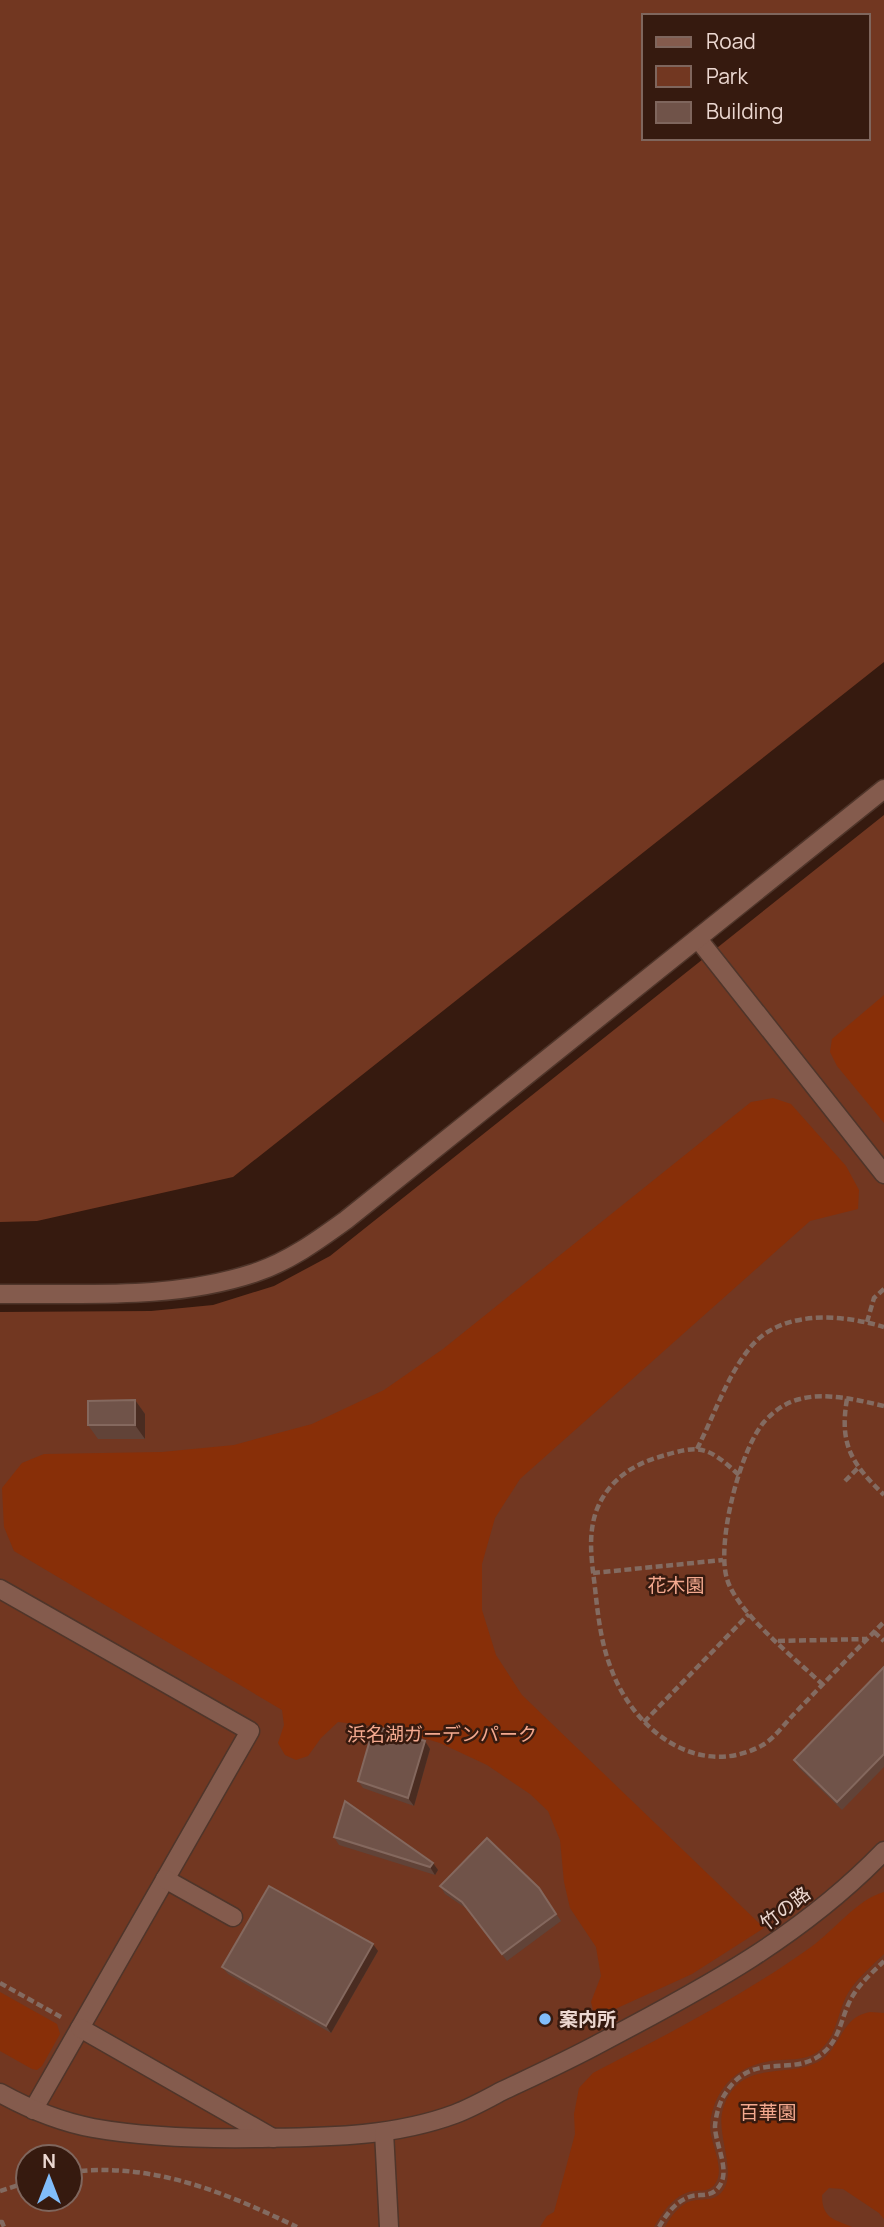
<svg xmlns="http://www.w3.org/2000/svg" width="884" height="2227" font-family="Manrope,'Noto Sans JP',sans-serif">
  <style>
    .green { fill: #723721; fill-rule: evenodd }
    .forest { fill: #882f08 }
    .lines { fill: none; stroke-linecap: round; stroke-linejoin: round }
    .minor-casing { stroke: #4f352a; stroke-width: 21 }
    .path { stroke: #836b61; stroke-width: 4.5; stroke-dasharray: 7 3.5; stroke-linecap: butt }
    .minor { stroke: #845b4d; stroke-width: 18 }
    .wall { fill: #614338 }
    .shaded-wall { fill: #4a2c21 }
    .building { fill: #705349; stroke: #84685e; stroke-width: 2 }
    .poi-dot { fill: #81bdfa; stroke: #361a0f; stroke-width: 2.5 }
    .labels { text-anchor: middle; stroke-width: 5; stroke-linejoin: round; paint-order: stroke }
    .park-label { font-size: 19px; fill: #f4a98f; stroke: #361a0f }
    .street-label { font-size: 19px; fill: #ecd8d1; stroke: #361a0f }
    .poi-label { font-size: 19px; font-weight: bold; fill: #ecd8d1; stroke: #361a0f; text-anchor: start }
  </style>
  <rect width="100%" height="100%" fill="#361a0f"/>
  <g class="green">
    <path d="M0,0H884V662L233,1177L37,1221L0,1222ZM644,16H868V138H644Z"/>
    <path d="M884,815V2227H0V1312L151,1311L213,1305L274,1286L330,1256ZM28,2157H70V2199H28Z"/>
  </g>
  <g class="forest">
    <polygon points="884,995 884,1123 837,1066 830,1052 832,1039"/>
    <polygon points="773,1098 791,1104 846,1166 859,1190 858,1209 810,1221 520,1479 495,1518 482,1564 482,1610 496,1655 522,1695 764,1928 692,1974 602,2015 594,2013 591,2002 601,1976 596,1947 570,1908 564,1882 560,1840 548,1811 530,1794 487,1765 440,1743 390,1728 338,1722 321,1738 308,1756 296,1760 285,1755 278,1743 284,1725 282,1710 14,1551 4,1527 2,1488 22,1463 44,1454 162,1452 234,1445 312,1424 384,1390 443,1349 751,1102"/>
    <path d="M884,1892V1954C872,1966 857,1978 848,1993C836,2014 838,2038 816,2053C804,2060 793,2059 780,2060C759,2061 737,2069 724,2087C716,2097 710,2114 710,2127C710,2143 726,2169 715,2184C708,2194 697,2188 686,2193C671,2199 662,2213 654,2227H540L547,2216L554,2212L575,2134L574,2114L579,2088L593,2073C668,2034 743,1996 811,1947C835,1930 856,1900 884,1892Z"/>
    <polygon points="0,1992 57,2024 60,2034 42,2066 37,2070 32,2069 0,2051"/>
    <path d="M870,2012L884,2013V2219L879,2213L843,2189L829,2188L822,2195C822,2218 833,2219 852,2227H665C670,2217 680,2204 691,2201C702,2198 712,2202 721,2193C739,2174 715,2134 723,2109C739,2058 784,2079 818,2062C837,2052 839,2030 855,2018C859,2015 865,2013 870,2012Z"/>
  </g>
  <g class="lines">
    <g class="minor-casing">
      <g id="minor">
        <polyline points="698,939 884,1174"/>
        <path d="M0,1294C84,1293 173,1300 254,1273C288,1262 317,1241 346,1220L884,789"/>
        <polyline points="0,1589 250,1731 33,2110"/>
        <polyline points="165,1879 233,1917"/>
        <polyline points="80,2028 273,2138"/>
        <path d="M0,2093C29,2109 61,2122 93,2128C149,2138 206,2139 262,2138C326,2137 393,2137 455,2114C471,2108 487,2099 502,2091C536,2075 569,2060 602,2042C705,1988 802,1936 884,1851"/>
        <polyline points="384,2132 389,2227"/>
      </g>
    </g>
    <g class="path">
      <polyline points="867,1322 874,1298 884,1289"/>
      <path d="M847,1399C839,1445 852,1464 884,1495"/>
      <path d="M697,1449C714,1416 726,1378 749,1349C780,1309 841,1314 884,1327"/>
      <path d="M739,1475C707,1446 701,1444 659,1457C631,1465 608,1482 597,1509C587,1535 592,1562 595,1588C598,1616 601,1644 612,1671C635,1731 698,1779 761,1746C774,1739 785,1723 795,1713C825,1682 854,1652 884,1622"/>
      <polyline points="845,1481 858,1468"/>
      <polyline points="593,1573 723,1560"/>
      <polyline points="874,1632 884,1641"/>
      <polyline points="778,1641 867,1639"/>
      <path d="M823,1685C796,1659 737,1613 727,1579C716,1543 740,1450 764,1422C774,1411 786,1402 800,1399C826,1392 858,1400 884,1406"/>
      <polyline points="644,1722 749,1614"/>
      <polyline points="0,1983 61,2017"/>
      <path d="M70,2172C153,2162 224,2192 297,2227"/>
      <polyline points="0,2191 28,2182"/>
      <polyline points="0,2222 2,2222 4,2227"/>
      <path d="M659,2227C666,2215 675,2202 689,2197C699,2193 710,2198 718,2188C732,2172 715,2145 715,2126C716,2114 720,2100 727,2091C753,2052 790,2076 819,2056C841,2041 840,2018 852,1997C860,1983 873,1972 884,1961"/>
    </g>
    <use href="#minor" class="minor"/>
  </g>
  <g class="wall">
    <polygon points="135,1400 145,1414 145,1439 98,1439 88,1425"/>
    <polygon points="884,1667 884,1767 842,1810 799,1768 794,1760"/>
    <polygon points="425,1741 430,1749 414,1806 363,1788 358,1781"/>
    <polygon points="334,1837 433,1863 438,1870 435,1875 339,1845"/>
    <polygon points="440,1886 539,1888 561,1921 507,1961 467,1909 445,1894"/>
    <polygon points="378,1951 331,2033 228,1974 222,1967"/>
  </g>
  <g class="shaded-wall">
    <polygon points="135,1400 145,1414 145,1439 135,1425"/>
    <polygon points="425,1741 430,1749 414,1806 408,1798"/>
    <polygon points="433,1863 438,1870 435,1875 430,1867"/>
    <polygon points="373,1944 378,1951 331,2033 326,2026"/>
  </g>
  <g class="building">
    <polygon points="135,1400 135,1425 88,1425 88,1401"/>
    <polygon points="884,1667 884,1754 837,1802 794,1760"/>
    <polygon points="374,1726 425,1741 408,1798 358,1781"/>
    <polygon points="345,1801 433,1863 430,1867 334,1837"/>
    <polygon points="487,1838 539,1888 556,1914 502,1954 462,1902 440,1886"/>
    <polygon points="269,1886 373,1944 326,2026 222,1967"/>
  </g>
  <circle class="poi-dot" cx="545" cy="2019" r="7"/>
  <g class="labels">
    <g class="park-label">
      <text x="676" y="1592">花木園</text>
      <text x="442" y="1741">浜名湖ガーデンパーク</text>
      <text x="768" y="2119">百華園</text>
    </g>
    <g class="street-label">
      <text transform="translate(785 1908) rotate(-37)" y="7">竹の路</text>
    </g>
    <g class="poi-label">
      <text x="559" y="2026">案内所</text>
    </g>
  </g>
  <rect x="642" y="14" width="228" height="126" fill="#361a0f" stroke="#7f665d" stroke-width="2"/>
  <rect x="656" y="37" width="35" height="10" fill="#845b4d" stroke="#7f665d" stroke-width="2"/>
  <text x="706" y="49" font-size="21" fill="#ecd8d1">Road</text>
  <rect x="656" y="66" width="35" height="21" fill="#723721" stroke="#7f665d" stroke-width="2"/>
  <text x="706" y="84" font-size="21" fill="#ecd8d1">Park</text>
  <rect x="656" y="102" width="35" height="21" fill="#705349" stroke="#7f665d" stroke-width="2"/>
  <text x="706" y="119" font-size="21" fill="#ecd8d1">Building</text>
  <g transform="translate(49 2178)"><circle r="33" fill="#361a0f" stroke="#7f665d" stroke-width="2"/>
  <path d="M0-5L12 26L0 18L-12 26Z" fill="#81bdfa"/>
  <text y="-10" font-size="19" font-weight="bold" text-anchor="middle" fill="#ecd8d1">N</text>
  </g>
</svg>
